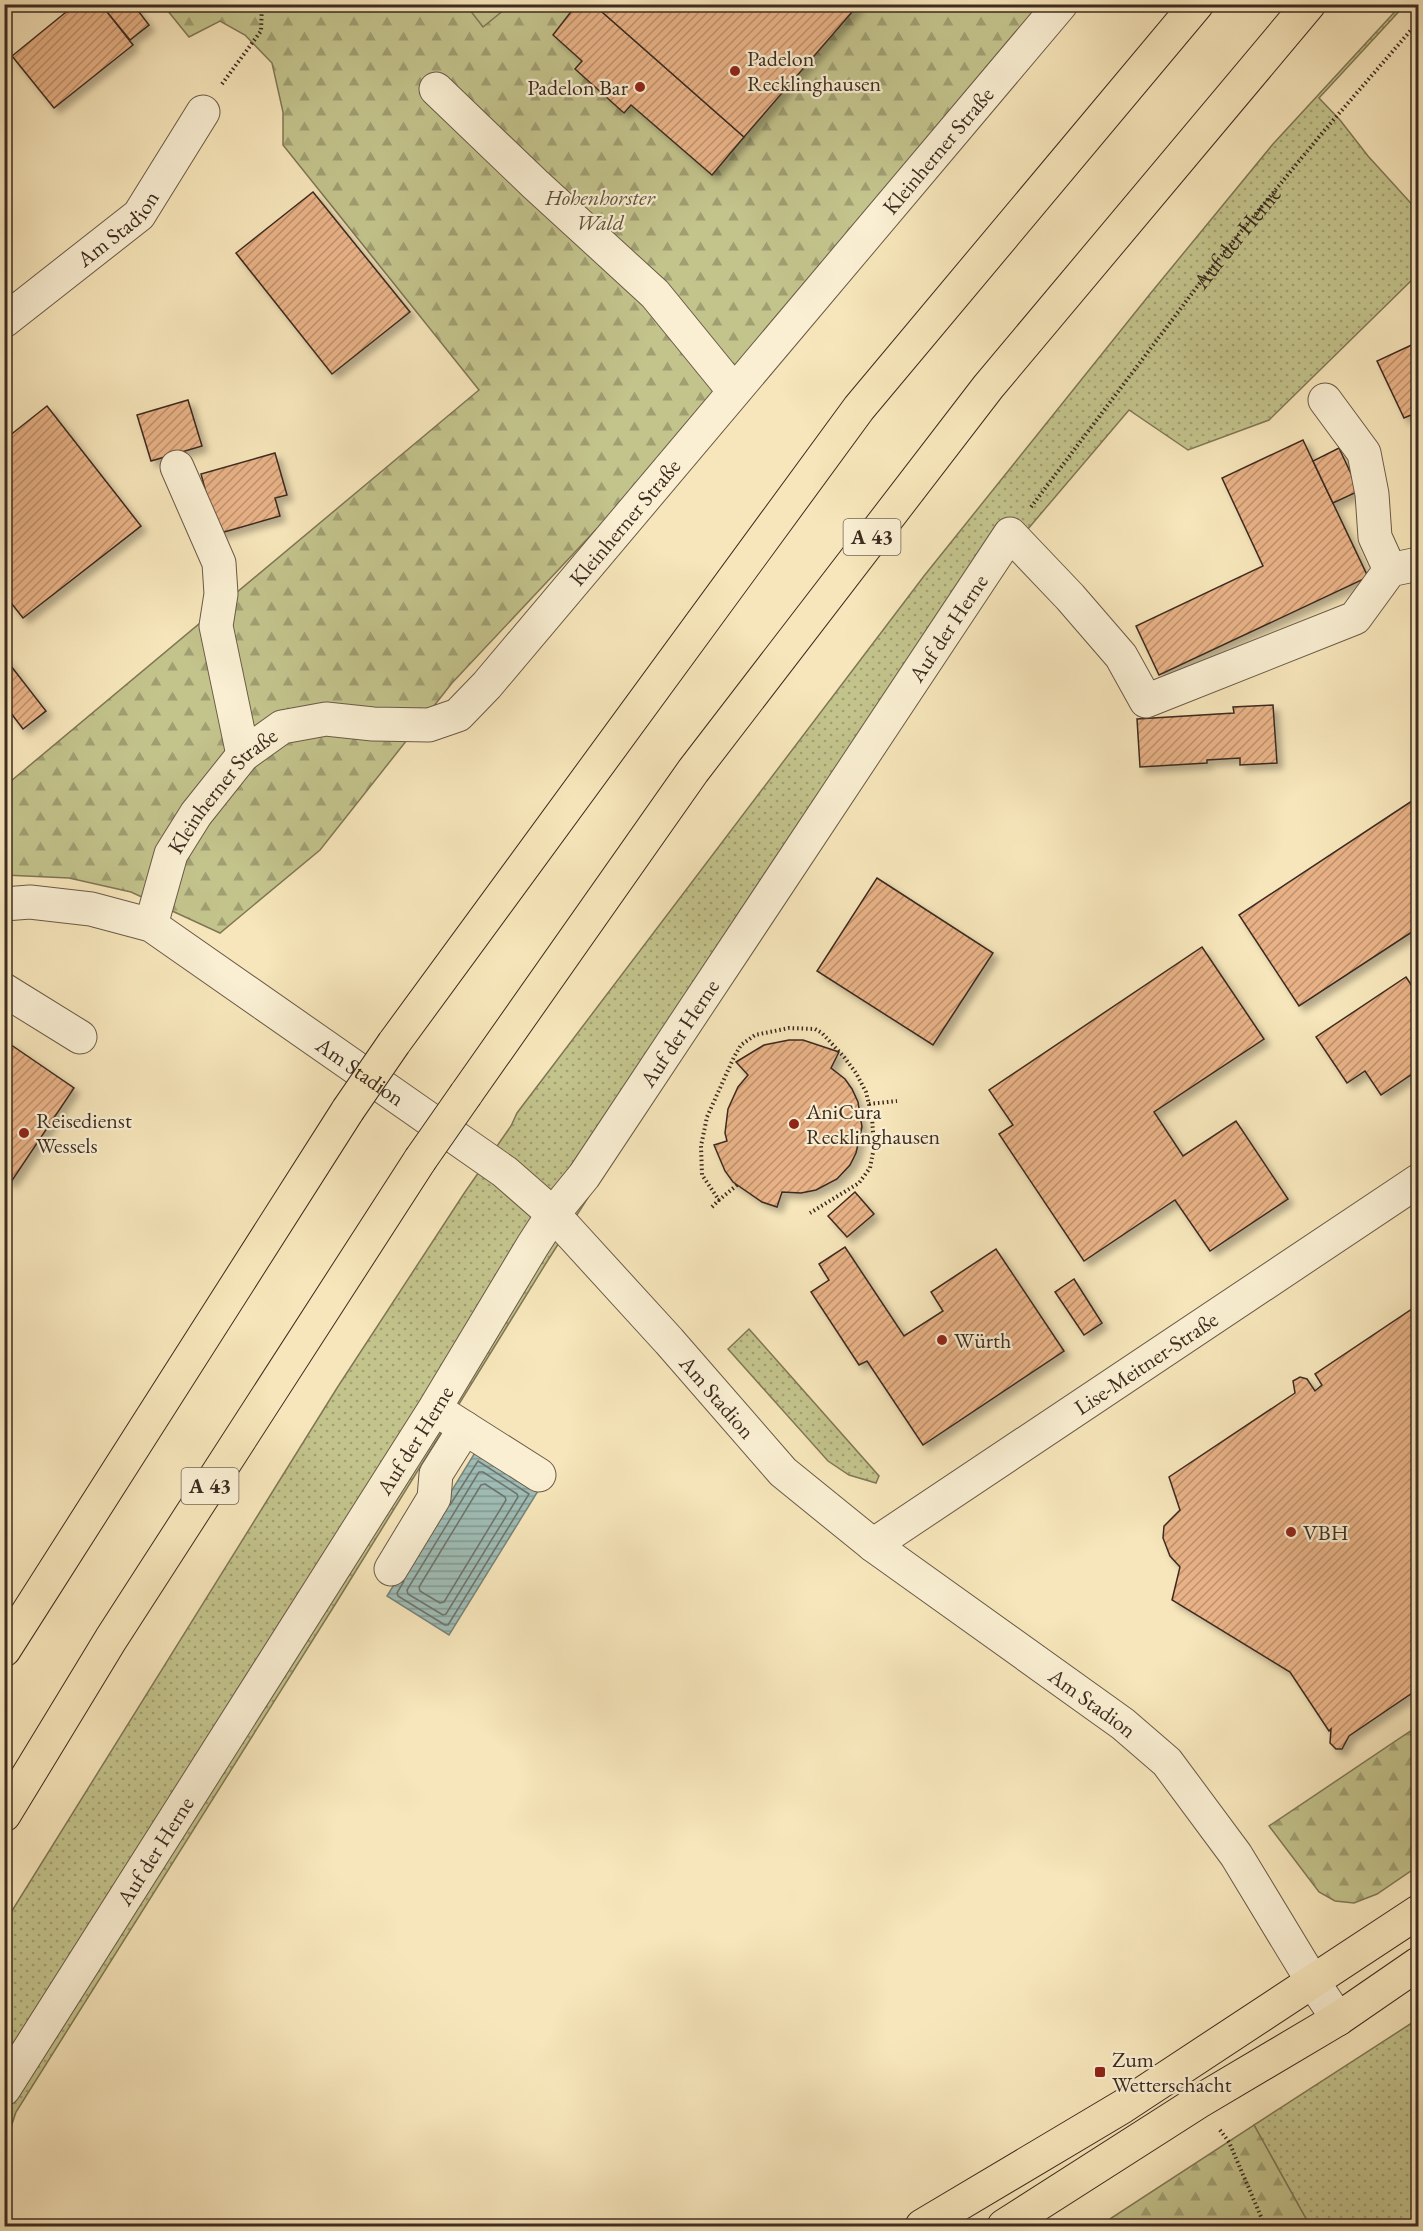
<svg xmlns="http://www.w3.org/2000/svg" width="1423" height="2231" font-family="'EB Garamond',serif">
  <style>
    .grass { fill: url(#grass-dots); stroke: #807756; stroke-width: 1.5 }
    .forest { fill: url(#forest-firs); stroke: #807756; stroke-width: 1.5 }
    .pitch { fill: #c3c38c; stroke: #807756; stroke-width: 1.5 }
    .water { fill: url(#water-rules); stroke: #77837b; stroke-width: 1.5 }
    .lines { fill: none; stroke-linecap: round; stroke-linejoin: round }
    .shore { stroke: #6e746c; stroke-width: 1.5 }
    .building { fill: url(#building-hatch); stroke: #3c2b20; stroke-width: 1.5; filter: url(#shadow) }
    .minor-casing { stroke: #6b5a47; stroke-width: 35 }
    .major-casing { stroke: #3c2b20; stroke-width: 35 }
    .highway-casing { stroke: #3c2b20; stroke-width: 35 }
    .path { stroke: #3c2b20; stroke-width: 4; stroke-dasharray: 1.5 3; stroke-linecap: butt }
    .minor { stroke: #faefd3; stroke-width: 33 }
    .major { stroke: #f7e6bb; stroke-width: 33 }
    .highway { stroke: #f7e6bb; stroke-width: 33 }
    .highway-bridge-casing { stroke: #3c2b20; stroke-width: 35; stroke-linecap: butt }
    .highway-bridge { stroke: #f7e6bb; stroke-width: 33 }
    .poi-dot { fill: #8f2418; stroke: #faefd3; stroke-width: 2 }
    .labels { text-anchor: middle; stroke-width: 4.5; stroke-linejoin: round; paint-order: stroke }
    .shield { fill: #faefd3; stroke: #756656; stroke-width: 1.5 }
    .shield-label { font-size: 21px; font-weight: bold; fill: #3c2b20 }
    .poi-label { font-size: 22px; fill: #3c2b20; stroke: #faefd3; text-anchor: start }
    .street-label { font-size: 22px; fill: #3c2b20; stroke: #faefd3 }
    .park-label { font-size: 22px; font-style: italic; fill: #5e513b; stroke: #faefd3 }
  </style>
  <defs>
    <pattern id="grass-dots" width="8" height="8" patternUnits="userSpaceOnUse" patternTransform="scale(1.5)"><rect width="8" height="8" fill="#c3c38c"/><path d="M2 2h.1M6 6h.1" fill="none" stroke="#a09f72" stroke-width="1.8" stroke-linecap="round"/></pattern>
    <pattern id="forest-firs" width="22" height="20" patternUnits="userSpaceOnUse" patternTransform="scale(1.5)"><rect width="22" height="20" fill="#c3c38c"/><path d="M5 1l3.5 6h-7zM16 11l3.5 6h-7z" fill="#a09f72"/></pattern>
    <pattern id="water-rules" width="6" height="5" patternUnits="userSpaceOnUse" patternTransform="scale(1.5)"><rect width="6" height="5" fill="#9fbeb7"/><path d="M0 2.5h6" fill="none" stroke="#839b94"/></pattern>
    <pattern id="building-hatch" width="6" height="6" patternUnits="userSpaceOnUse" patternTransform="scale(1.5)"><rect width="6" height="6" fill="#e8b286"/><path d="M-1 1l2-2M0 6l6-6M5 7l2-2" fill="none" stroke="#bd916d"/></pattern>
    <filter id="shadow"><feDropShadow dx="5.5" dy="5.5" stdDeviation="3" flood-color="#0004"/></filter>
  </defs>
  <rect width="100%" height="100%" fill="#f7e6bb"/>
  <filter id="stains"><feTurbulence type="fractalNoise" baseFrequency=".00333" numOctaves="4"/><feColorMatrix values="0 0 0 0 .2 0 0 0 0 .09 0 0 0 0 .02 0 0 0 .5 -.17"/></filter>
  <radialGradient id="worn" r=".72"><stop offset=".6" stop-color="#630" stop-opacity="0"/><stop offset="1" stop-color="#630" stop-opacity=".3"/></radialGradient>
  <g class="grass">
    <polygon points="1401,5 1405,5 1319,98 1340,120 1368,156 1418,211 1418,274 1269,420 1188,450 1129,410 982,583 548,1260 336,1603 16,2112 5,2145 5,1922 337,1388 465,1192 511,1126 517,1113 924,576 1150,294 1273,144"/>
    <polygon points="749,1329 879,1476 876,1483 849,1475 828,1461 728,1349"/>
    <polygon points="1418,2019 1418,2226 1310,2226 1254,2125"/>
  </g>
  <g class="forest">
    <polygon points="163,5 1043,5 683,437 452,683 320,850 220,933 131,892 69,878 5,875 5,786 479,390 283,145 283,112 272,63 245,35 220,21 189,37"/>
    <polygon points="1418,1726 1418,1866 1377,1894 1354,1903 1335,1901 1319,1892 1269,1826"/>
    <polygon points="1254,2125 1310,2226 1099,2226"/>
  </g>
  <polygon class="pitch" points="466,5 510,5 483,27"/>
  <polygon class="water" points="476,1451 538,1491 449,1635 387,1596"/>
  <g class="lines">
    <g class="shore">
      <polygon points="479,1472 483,1472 517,1494 518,1497 446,1614 443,1615 408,1594 407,1590"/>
      <polygon points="485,1484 505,1497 506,1500 444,1602 440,1603 420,1591 419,1587 481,1485"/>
      <polyline points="404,1581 397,1593 398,1596 445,1625 448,1625 529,1494 478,1461 450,1505"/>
    </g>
  </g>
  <g class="building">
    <polygon points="76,4 101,4 133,45 54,108 12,56"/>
    <polygon points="105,4 133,4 149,25 130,40 103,7"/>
    <polygon points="577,4 593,4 744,137 712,175 631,105 624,113 575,69 582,61 553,35"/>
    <polygon points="593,4 859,4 744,137"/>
    <polygon points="313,192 410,312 332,374 236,253"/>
    <polygon points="1418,342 1418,412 1404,418 1377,361"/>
    <polygon points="188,400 202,446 151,461 137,415"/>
    <polygon points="47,406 141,526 23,618 4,594 4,440"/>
    <polygon points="1303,440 1368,577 1159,675 1136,626 1263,566 1222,478"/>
    <polygon points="1339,448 1359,491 1333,503 1313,461"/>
    <polygon points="275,453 287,495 275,498 280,516 217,534 201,474"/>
    <polygon points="4,657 46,711 23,729 4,704"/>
    <polygon points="1273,705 1277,763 1240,765 1240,758 1207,760 1207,763 1140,767 1137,719 1234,713 1233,707"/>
    <polygon points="1418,797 1418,928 1299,1006 1239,915"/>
    <polygon points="877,878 993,953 933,1045 817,971"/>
    <polygon points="1202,947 1264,1039 1154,1112 1183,1156 1236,1121 1288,1199 1210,1251 1175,1200 1084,1261 999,1134 1013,1125 989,1090"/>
    <polygon points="1406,977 1418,995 1418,1070 1381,1095 1365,1071 1347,1083 1316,1037"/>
    <polygon points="4,1040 74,1088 11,1182 4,1178"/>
    <polygon points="789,1040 803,1040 839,1052 831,1068 845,1079 852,1089 858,1102 862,1127 856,1153 850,1165 837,1179 816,1190 801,1193 782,1192 777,1207 762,1202 733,1182 725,1171 714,1145 727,1141 725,1133 728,1109 738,1087 748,1075 736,1062 764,1045"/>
    <polygon points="855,1192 874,1214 847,1237 828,1216"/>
    <polygon points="845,1247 904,1336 943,1311 931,1292 996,1249 1064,1351 923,1445 867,1361 859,1365 811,1292 829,1280 819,1264"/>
    <polygon points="1074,1279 1102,1323 1084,1335 1055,1292"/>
    <polygon points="1418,1305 1418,1689 1349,1736 1342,1749 1336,1749 1330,1743 1331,1729 1329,1731 1290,1672 1172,1600 1180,1567 1170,1556 1163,1538 1164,1526 1180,1510 1169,1477 1295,1393 1293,1381 1300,1377 1307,1379 1315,1391 1322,1385 1315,1374"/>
  </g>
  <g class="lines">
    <g class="minor-casing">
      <g id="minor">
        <polyline points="436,89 535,184 655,294 734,391"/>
        <path id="s2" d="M4,321L139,215L203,112"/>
        <polyline points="1325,400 1364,453 1372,494 1375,537 1390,570"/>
        <polyline points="177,467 219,563 221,594 216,626 243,755"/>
        <path id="s3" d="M4,904L30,902L91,909L151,925L505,1172L553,1214L669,1341L783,1472L873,1545L1123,1724L1167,1762L1236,1855L1313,1982L1338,2019"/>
        <path id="s4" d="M151,925L171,854L196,814L243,755L282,727L326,719L373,724L429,725L458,715L487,685L1061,4"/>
        <polyline points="4,990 80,1037"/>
        <polyline points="446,1416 539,1475"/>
        <path id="s5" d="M873,1545L1418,1181"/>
        <polyline points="391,1569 434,1498 436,1474 465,1428"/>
        <path id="s6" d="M4,2089L435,1408L533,1245L553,1214L584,1176L1010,534L1070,597L1121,656L1146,701L1355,618L1390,570L1418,564"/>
      </g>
    </g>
    <g class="major-casing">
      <g id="major">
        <polyline points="922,2226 1122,2107 1418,1912"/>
        <polyline points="1004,2226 1198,2102 1338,2019 1418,1964"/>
      </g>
    </g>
    <g class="highway-casing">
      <g id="highway">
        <polyline points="394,1043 859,408 1197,4"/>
        <polyline points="466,1094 693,771 988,387 1309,4"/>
        <polyline points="4,1650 348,1110"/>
        <polyline points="4,1815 111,1639 420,1160"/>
      </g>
    </g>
    <g class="path">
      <polyline points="222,84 261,31 262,4"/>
      <path id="s1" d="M1031,507L1212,267L1323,132L1418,22"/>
      <polyline points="869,1104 897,1101"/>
      <polyline points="737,1185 719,1200 702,1175 701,1146 707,1117 734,1057 741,1045 755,1035 789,1028 815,1029 822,1033 844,1057 856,1073 866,1092 872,1117 874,1147 870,1168 859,1183 810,1213"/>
      <polyline points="712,1207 719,1200"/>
      <polyline points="1220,2130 1229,2142 1265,2226"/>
    </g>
    <use href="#minor" class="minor"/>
    <use href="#major" class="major"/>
    <use href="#highway" class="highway"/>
    <g class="highway-bridge-casing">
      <g id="highway-bridge">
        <polyline points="348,1110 394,1043"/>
        <polyline points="420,1160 466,1094"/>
      </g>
    </g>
    <use href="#highway-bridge" class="highway-bridge"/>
  </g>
  <g class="poi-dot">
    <circle cx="735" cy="71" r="6"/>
    <circle cx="640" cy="87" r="6"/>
    <circle cx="794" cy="1124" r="6"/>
    <circle cx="24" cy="1133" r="6"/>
    <circle cx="942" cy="1340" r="6"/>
    <circle cx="1291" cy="1532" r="6"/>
    <rect x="1094" y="2066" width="12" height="12" rx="3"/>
  </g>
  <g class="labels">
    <g class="shield">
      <rect x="843.5" y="519" width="57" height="36" rx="4.5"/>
      <rect x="181.5" y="1468" width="57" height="36" rx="4.5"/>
    </g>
    <g class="shield-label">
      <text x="872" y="544">A 43</text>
      <text x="210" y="1493">A 43</text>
    </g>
    <g class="poi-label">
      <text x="747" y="66">Padelon<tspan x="747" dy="25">Recklinghausen</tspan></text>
      <text x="628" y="95" text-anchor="end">Padelon Bar</text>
      <text x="806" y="1119">AniCura<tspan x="806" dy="25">Recklinghausen</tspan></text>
      <text x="36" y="1128">Reisedienst<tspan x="36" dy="25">Wessels</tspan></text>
      <text x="954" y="1348">Würth</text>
      <text x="1303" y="1540">VBH</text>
      <text x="1112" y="2067">Zum<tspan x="1112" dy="25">Wetterschacht</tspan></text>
    </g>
    <g class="street-label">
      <text dy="8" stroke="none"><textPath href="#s4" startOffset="1164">Kleinherner Straße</textPath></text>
      <text dy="8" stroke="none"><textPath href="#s2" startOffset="147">Am Stadion</textPath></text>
      <text dy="8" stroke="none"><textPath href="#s1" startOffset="339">Auf der Herne</textPath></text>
      <text dy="8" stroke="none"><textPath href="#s4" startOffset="678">Kleinherner Straße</textPath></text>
      <text dy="8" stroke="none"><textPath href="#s6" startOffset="1740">Auf der Herne</textPath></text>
      <text dy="8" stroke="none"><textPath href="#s4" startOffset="156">Kleinherner Straße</textPath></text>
      <text dy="8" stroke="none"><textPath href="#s6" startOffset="1254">Auf der Herne</textPath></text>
      <text dy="8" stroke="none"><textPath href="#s3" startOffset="405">Am Stadion</textPath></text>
      <text dy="8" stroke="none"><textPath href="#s5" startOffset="328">Lise-Meitner-Straße</textPath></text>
      <text dy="8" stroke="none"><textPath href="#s3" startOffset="891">Am Stadion</textPath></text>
      <text dy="8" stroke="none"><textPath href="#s6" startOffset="768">Auf der Herne</textPath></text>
      <text dy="8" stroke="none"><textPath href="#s3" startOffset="1377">Am Stadion</textPath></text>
      <text dy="8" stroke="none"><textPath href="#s6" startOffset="282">Auf der Herne</textPath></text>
    </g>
    <g class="park-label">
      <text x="600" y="205">Hohenhorster<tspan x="600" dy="25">Wald</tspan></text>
    </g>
  </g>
  <rect width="1423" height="2231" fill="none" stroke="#f7e6bb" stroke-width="24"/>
  <rect x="6" y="6" width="1411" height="2219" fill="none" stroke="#3c2b20" stroke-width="3"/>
  <rect x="12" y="12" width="1399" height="2207" fill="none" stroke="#3c2b20" stroke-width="1.5"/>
  <rect width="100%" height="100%" filter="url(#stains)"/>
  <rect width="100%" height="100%" fill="url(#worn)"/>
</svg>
